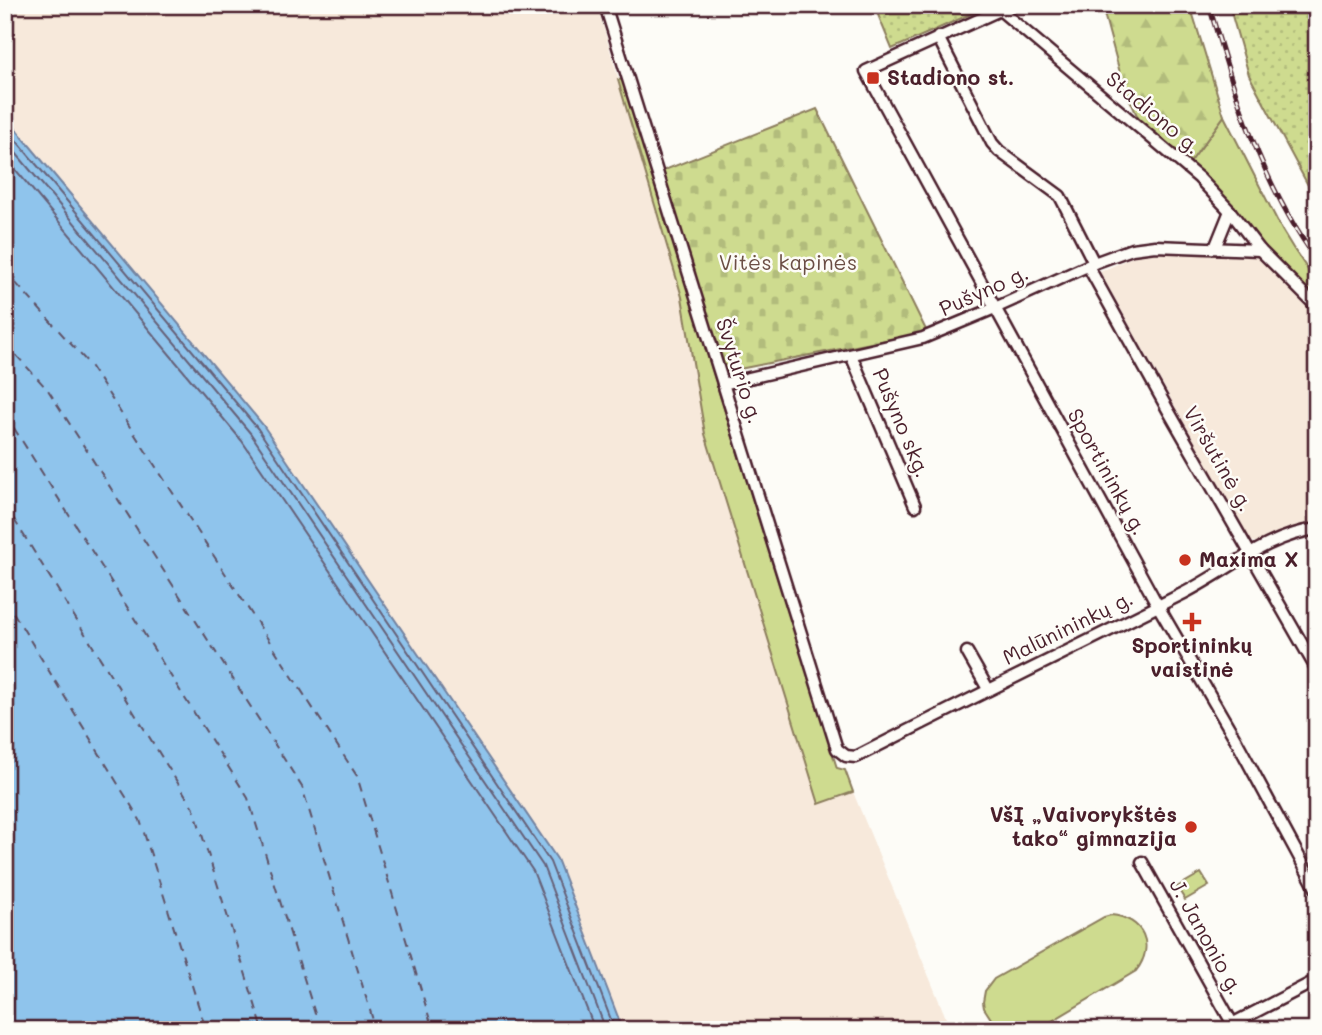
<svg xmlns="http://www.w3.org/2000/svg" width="1322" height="1035" font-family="Mali,sans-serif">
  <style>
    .built { fill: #f7e9db }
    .grass { fill: #cedb8f; stroke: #8c7d5d; stroke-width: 2 }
    .forest { fill: url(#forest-firs); stroke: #8c7d5d; stroke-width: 2 }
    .cemetery { fill: url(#cemetery-stones); stroke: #8c7d5d; stroke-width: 2 }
    .park { fill: url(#park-dots); stroke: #8c7d5d; stroke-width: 2 }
    .water { fill: #8fc4ec; stroke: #73829f; stroke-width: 2 }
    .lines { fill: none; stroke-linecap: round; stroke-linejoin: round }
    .shore { stroke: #666178; stroke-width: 2 }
    .ferry { stroke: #5f5165; stroke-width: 2; stroke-dasharray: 9 7; stroke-linecap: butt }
    .street-casing { stroke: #4a1f2b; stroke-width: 15 }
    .street { stroke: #fdfcf7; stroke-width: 10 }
    .rail-casing { stroke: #4a1f2b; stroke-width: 5 }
    .rail { stroke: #fdfcf7; stroke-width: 2.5; stroke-dasharray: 8; stroke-linecap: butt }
    .poi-dot { fill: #c8321e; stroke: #fdfcf7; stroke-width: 2.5 }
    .labels { text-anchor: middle; stroke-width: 5; stroke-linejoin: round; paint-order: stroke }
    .poi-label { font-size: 21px; font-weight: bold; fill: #4a1f2b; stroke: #fdfcf7; text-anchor: start }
    .street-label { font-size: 21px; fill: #4a1f2b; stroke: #fdfcf7 }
    .park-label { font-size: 21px; fill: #6b4e44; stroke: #fdfcf7 }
  </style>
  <defs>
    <pattern id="forest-firs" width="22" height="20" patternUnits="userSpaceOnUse" patternTransform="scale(1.75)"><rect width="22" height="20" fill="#cedb8f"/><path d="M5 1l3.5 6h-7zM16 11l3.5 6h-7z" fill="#b2bc7c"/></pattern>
    <pattern id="cemetery-stones" width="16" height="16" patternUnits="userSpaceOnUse" patternTransform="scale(1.75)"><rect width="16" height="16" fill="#cedb8f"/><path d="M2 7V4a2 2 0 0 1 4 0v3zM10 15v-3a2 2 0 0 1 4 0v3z" fill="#b2bc7c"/></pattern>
    <pattern id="park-dots" width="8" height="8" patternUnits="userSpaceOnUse" patternTransform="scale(1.75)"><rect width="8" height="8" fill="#cedb8f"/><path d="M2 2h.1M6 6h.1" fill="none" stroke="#b2bc7c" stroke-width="1.8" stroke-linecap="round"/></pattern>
  </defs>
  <rect width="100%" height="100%" fill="#fdfcf7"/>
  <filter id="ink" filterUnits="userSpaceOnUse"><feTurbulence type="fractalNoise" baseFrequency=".0143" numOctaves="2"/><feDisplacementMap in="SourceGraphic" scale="14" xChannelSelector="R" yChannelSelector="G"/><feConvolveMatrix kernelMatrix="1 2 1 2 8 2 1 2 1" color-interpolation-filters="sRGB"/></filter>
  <g filter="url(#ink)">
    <g class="built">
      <polygon points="5,5 597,5 682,297 705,434 819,804 853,792 951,1030 623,1030 557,859 263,425 5,116"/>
      <polygon points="1165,253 1252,256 1261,259 1317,313 1317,527 1296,528 1259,543 1250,541 1100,272 1132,257 1143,254"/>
    </g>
    <g class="grass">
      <polygon points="623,79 727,418 837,768 845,770 853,792 819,804 705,434 682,297 618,80"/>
      <polygon points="1224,116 1282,230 1293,248 1317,283 1317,302 1277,261 1215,187 1189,164"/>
      <polygon points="1201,873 1209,886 1185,900 1177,887"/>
      <path d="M1111,915C1143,918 1156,945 1136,971L1037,1030H1001L995,1025L984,1008L983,1002L985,991L994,979L1104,917Z"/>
    </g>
    <polygon class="forest" points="1121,5 1190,5 1224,116 1189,164 1139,120 1123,84 1103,10"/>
    <polygon class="cemetery" points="817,109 927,332 724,372 662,171"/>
    <g class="park">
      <polygon points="874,5 991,5 892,49"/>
      <polygon points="1229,5 1317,5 1317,202 1249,75"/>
    </g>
    <polygon class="water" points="5,116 263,425 557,859 623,1030 5,1030"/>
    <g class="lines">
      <g class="shore">
        <polyline points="5,127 258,429 550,862 615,1030"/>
        <polyline points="5,140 251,434 543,866 606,1030"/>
        <polyline points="5,157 242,441 533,871 595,1030"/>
      </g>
      <g class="ferry">
        <polyline points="5,271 89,364 357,776 433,1030"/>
        <polyline points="5,343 48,390 302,787 376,1030"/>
        <polyline points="5,414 248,798 320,1030"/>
        <polyline points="5,505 194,809 263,1030"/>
        <polyline points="5,599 140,820 206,1030"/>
      </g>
      <g class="street-casing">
        <g id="street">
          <path d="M605,5L837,749L846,756L856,757C965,701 1075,648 1184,593C1227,571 1268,535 1317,529"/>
          <polyline points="938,37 992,143 999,151 1060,196 1094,263"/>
          <polyline points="1215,248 1230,211"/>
          <polyline points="1088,266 1168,410 1317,670"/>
          <polyline points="1317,307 1260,250 1230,211 1199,178 1000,10 866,71 1158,606 1236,740 1317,890"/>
          <polyline points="851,355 915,506"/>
          <polyline points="723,384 923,338 995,308 1094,263 1132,249 1155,246 1260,250"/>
          <polyline points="967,652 988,689"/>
          <polyline points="1142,862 1236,1030"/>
          <polyline points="1232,1024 1317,980"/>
        </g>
      </g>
      <use href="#street" class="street"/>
      <g class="rail-casing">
        <path id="rail" d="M1209,5C1234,93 1262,185 1317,260"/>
      </g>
      <use href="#rail" class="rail"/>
    </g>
  </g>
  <g class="poi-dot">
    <rect x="866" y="71" width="14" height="14" rx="3.5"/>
    <circle cx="1185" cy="560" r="7"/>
    <path d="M1188.5 611.5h7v7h7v7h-7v7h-7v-7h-7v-7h7z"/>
    <circle cx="1191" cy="827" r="7"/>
  </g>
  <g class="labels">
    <g class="poi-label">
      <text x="887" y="85">Stadiono st.</text>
      <text x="1199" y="567">Maxima X</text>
      <text x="1192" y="653" text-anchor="middle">Sportininkų<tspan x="1192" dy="24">vaistinė</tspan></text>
      <text x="1177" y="822" text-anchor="end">VšĮ „Vaivorykštės<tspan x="1177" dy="24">tako“ gimnazija</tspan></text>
    </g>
    <g class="street-label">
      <text transform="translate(1153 113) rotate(40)" y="7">Stadiono g.</text>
      <text transform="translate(984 291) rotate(-24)" y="7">Pušyno g.</text>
      <text transform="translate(739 371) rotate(72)" y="7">Švyturio g.</text>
      <text transform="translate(901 423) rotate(67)" y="7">Pušyno skg.</text>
      <text transform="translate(1218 459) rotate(60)" y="7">Viršutinė g.</text>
      <text transform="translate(1107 472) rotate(61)" y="7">Sportininkų g.</text>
      <text transform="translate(1068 628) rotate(-26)" y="7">Malūnininkų g.</text>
      <text transform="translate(1206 937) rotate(61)" y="7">J. Janonio g.</text>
    </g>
    <g class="park-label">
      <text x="788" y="270">Vitės kapinės</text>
    </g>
  </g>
  <rect width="1322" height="1035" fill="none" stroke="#fdfcf7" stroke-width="28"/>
  <rect x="14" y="14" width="1294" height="1007" fill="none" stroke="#4a1f2b" stroke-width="2.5" filter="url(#ink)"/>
</svg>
